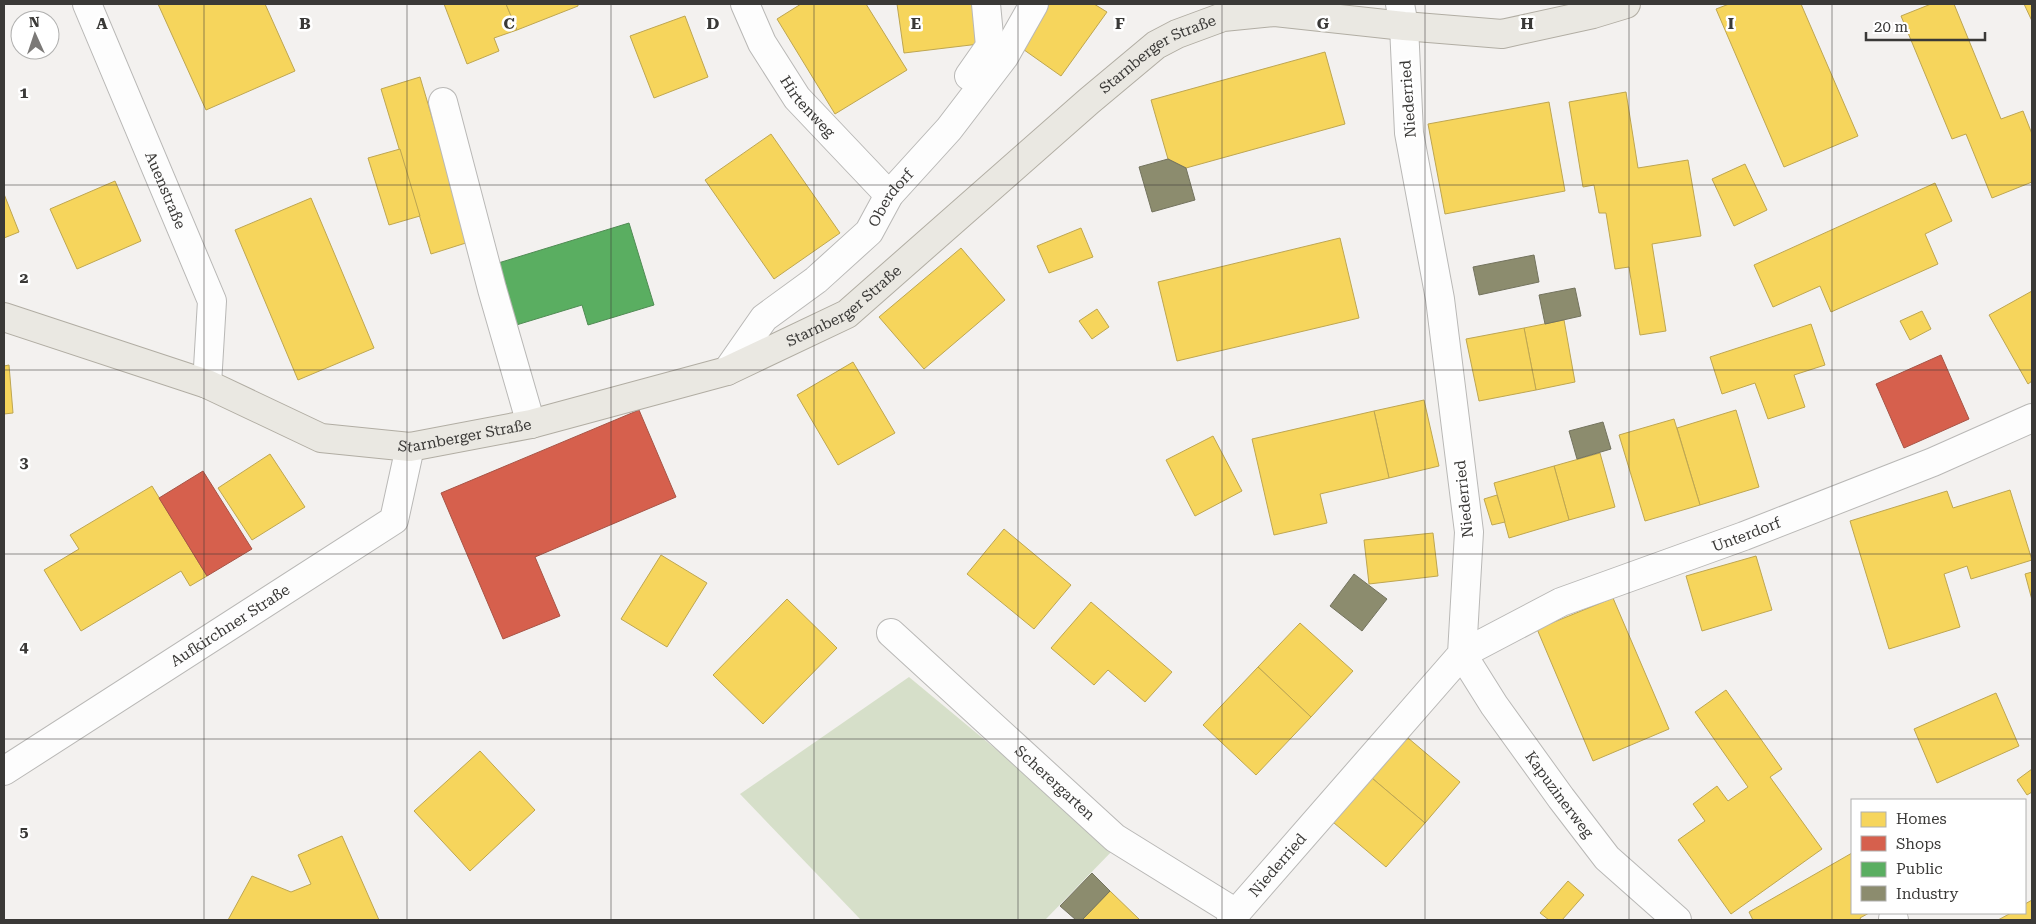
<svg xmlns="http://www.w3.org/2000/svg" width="2036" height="924" font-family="'Roboto Serif',serif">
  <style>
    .green { fill: #d6dfc9 }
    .homes { fill: #f6d55c; stroke: #bea651 }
    .shops { fill: #d6604d; stroke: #a75446 }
    .public { fill: #5aae61; stroke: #508b54 }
    .industry { fill: #8c8c6e; stroke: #73735e }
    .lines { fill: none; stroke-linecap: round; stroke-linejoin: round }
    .minor-casing { stroke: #b9b8b6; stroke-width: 30 }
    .major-casing { stroke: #b1ada3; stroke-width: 30 }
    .minor { stroke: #fdfdfd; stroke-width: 28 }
    .major { stroke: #eae8e2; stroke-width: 28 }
    .grid { fill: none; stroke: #3a3937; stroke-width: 1; stroke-opacity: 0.55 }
    .labels { text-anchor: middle; stroke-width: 5; stroke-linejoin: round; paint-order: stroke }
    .street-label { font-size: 15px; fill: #3a3937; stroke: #fff }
    .grid-label { font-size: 16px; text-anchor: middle; font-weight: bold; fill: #3a3937; stroke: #fff; stroke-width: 5; stroke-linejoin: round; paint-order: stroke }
  </style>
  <rect width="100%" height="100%" fill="#f3f1ef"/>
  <polygon class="green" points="909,677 1115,848 1045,920 861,920 740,794"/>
  <g class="homes">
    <polygon points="158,4 265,4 295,71 206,110"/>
    <polygon points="444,4 506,4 517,30 494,38 499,51 467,64"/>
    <polygon points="506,4 578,4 578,6 517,30"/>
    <polygon points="801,4 866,4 907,70 835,114 777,19"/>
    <polygon points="897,4 974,4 979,44 904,53"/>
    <polygon points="1045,4 1094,4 1107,12 1061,76 1020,47"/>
    <polygon points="1729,4 1801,4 1858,136 1784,167 1716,9"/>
    <polygon points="1931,4 1954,4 2001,119 2023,111 2032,134 2032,182 1992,198 1966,134 1952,139 1901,16"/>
    <polygon points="2024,4 2032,4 2032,21"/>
    <polygon points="685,16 708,77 654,98 630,36"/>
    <polygon points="1325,52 1345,124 1186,168 1168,159 1151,100"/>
    <polygon points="420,77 469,242 431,254 381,89"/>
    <polygon points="1626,92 1638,168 1688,160 1701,236 1652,244 1666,331 1640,335 1629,267 1615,269 1606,213 1599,213 1594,185 1583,187 1569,102"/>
    <polygon points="1549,102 1565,191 1445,214 1428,124"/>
    <polygon points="771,134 840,233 774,279 705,180"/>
    <polygon points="400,149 420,216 389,225 368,158"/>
    <polygon points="1745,164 1767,210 1734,226 1712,179"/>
    <polygon points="115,181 141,241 77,269 50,209"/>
    <polygon points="1935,183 1952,221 1925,234 1938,264 1831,312 1820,286 1773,307 1754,265"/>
    <polygon points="4,194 19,232 4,238"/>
    <polygon points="311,198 374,348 298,380 235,230"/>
    <polygon points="1081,228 1093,257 1049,273 1037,246"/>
    <polygon points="1340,238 1359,318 1177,361 1158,282"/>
    <polygon points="961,248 1005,300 924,369 879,317"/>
    <polygon points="2032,291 2032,381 2028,384 1989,315"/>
    <polygon points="1097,309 1109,327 1092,339 1079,321"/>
    <polygon points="1922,311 1931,329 1910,340 1900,321"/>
    <polygon points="1564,320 1575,382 1536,390 1524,328"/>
    <polygon points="1811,324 1825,365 1794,375 1805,407 1768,419 1755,383 1722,394 1710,357"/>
    <polygon points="1524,328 1536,390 1479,401 1466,339"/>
    <polygon points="853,362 895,433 838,465 797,395"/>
    <polygon points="9,365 13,413 4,414 4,366"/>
    <polygon points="1424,400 1439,466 1389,478 1374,411"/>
    <polygon points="1736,410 1759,487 1700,505 1677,428"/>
    <polygon points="1374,411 1389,478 1320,494 1327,523 1274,535 1252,439"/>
    <polygon points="1674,419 1700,505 1645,521 1619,435"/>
    <polygon points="1213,436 1242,491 1195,516 1166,460"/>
    <polygon points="1600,453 1615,507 1569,520 1554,466"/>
    <polygon points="270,454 305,507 252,540 218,488"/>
    <polygon points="1554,466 1569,520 1509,538 1494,483"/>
    <polygon points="152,486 207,576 190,586 181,571 81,631 44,570 79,549 70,535"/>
    <polygon points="2010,490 2032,560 1971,579 1967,566 1944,574 1960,627 1889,649 1850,521 1947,491 1953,508"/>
    <polygon points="1497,495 1505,522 1492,525 1484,499"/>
    <polygon points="1004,529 1071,585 1034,629 967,574"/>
    <polygon points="1433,533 1438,576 1369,584 1364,540"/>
    <polygon points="661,555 707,583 667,647 621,619"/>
    <polygon points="1756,556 1772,610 1702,631 1686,576"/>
    <polygon points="2032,572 2032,600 2025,574"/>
    <polygon points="1613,598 1669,729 1593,761 1537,629"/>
    <polygon points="787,599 837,648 763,724 713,675"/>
    <polygon points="1091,602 1172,672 1145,702 1108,670 1094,685 1051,648"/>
    <polygon points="1300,623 1353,671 1311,717 1258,667"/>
    <polygon points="1258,667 1311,717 1256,775 1203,725"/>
    <polygon points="1726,690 1782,769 1770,777 1822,849 1731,914 1678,840 1705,821 1693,804 1717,786 1728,801 1748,787 1695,712"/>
    <polygon points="1996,693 2019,746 1937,783 1914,729"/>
    <polygon points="1401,732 1460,782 1425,823 1366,773"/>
    <polygon points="480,751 535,810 470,871 414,811"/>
    <polygon points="2032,769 2032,792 2027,795 2017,780"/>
    <polygon points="1366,773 1425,823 1386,867 1327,817"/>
    <polygon points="342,836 379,920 228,920 252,876 291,892 311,884 298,855"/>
    <polygon points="1852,853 1852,913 1869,913 1860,918 1861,920 1753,920 1749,912"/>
    <polygon points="1568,881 1584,895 1562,920 1549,920 1540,913"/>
    <polygon points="1110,891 1140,920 1082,920"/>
    <polygon points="2032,900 2032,920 1998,920 2011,913 2025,913 2025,904"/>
  </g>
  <g class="shops">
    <polygon points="1941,355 1969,419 1904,448 1876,384"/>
    <polygon points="639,410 676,497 535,557 560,616 503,639 441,493"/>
    <polygon points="203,471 252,549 207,576 159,498"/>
  </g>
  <polygon class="public" points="629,223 654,305 588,325 582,305 513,326 495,264"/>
  <g class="industry">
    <polygon points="1168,159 1186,168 1195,200 1152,212 1139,167"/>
    <polygon points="1534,255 1539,282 1479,295 1473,267"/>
    <polygon points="1575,288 1581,316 1545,324 1539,295"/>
    <polygon points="1603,422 1611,449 1577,459 1569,431"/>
    <polygon points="1354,574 1387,599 1362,631 1330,606"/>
    <polygon points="1092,873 1110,891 1082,920 1076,920 1060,906"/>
  </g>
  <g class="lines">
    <g class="minor-casing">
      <g id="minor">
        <path id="s1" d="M87,4L212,301L207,384"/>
        <path id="s2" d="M745,4L762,43L797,98L889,195"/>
        <polyline points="969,76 990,46 986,4"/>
        <polyline points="443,102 492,289 531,424"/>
        <path id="s3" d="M727,371L764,318L816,280L869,232L889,195L949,129L1004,57L1034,4"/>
        <path id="s4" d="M891,633L1115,838L1236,913"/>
        <path id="s5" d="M1462,654L1561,602L1744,536L1933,462L2032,418"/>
        <path id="s6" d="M1462,654L1494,705L1561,798L1607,858L1677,920"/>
        <path id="s7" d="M4,771L394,520L410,447"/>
        <polyline points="1893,919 1894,920"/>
        <path id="s8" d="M1231,920L1236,913L1462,654L1469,532L1440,299L1409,133L1404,26L1400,4"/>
      </g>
    </g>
    <g class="major-casing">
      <g id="major">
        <path id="s9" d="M4,317L207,384L321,438L410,447L531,424L727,371L847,314L1089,101L1156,45L1177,34L1223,17L1275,12L1404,26L1502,34L1593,14L1626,4"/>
      </g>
    </g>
    <use href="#minor" class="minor"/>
    <use href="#major" class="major"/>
  </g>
  <path class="grid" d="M204,4V920M407,4V920M611,4V920M814,4V920M1018,4V920M1222,4V920M1425,4V920M1629,4V920M1832,4V920M4,185H2032M4,370H2032M4,554H2032M4,739H2032"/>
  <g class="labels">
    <g class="street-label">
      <text dy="5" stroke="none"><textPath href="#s9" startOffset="1295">Starnberger Straße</textPath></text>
      <text transform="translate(1408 99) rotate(-94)" y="5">Niederried</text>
      <text dy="5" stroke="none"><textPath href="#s2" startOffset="121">Hirtenweg</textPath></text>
      <text dy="5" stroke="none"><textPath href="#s1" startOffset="202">Auenstraße</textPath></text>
      <text dy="5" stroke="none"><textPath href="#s3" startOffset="241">Oberdorf</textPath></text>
      <text dy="5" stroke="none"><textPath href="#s9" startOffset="890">Starnberger Straße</textPath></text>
      <text dy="5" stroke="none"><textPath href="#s9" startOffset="485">Starnberger Straße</textPath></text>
      <text transform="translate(1464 499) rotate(-96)" y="5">Niederried</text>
      <text dy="5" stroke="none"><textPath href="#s5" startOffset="309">Unterdorf</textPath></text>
      <text dy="5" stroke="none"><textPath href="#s7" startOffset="269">Aufkirchner Straße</textPath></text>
      <text dy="5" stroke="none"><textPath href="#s4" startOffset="222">Scherergarten</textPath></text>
      <text dy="5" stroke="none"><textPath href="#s6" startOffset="171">Kapuzinerweg</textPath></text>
      <text dy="5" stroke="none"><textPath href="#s8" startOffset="72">Niederried</textPath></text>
    </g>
  </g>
  <g class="grid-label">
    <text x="102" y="29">A</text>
    <text x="305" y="29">B</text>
    <text x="509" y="29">C</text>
    <text x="713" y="29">D</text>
    <text x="916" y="29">E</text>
    <text x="1120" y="29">F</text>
    <text x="1323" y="29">G</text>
    <text x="1527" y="29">H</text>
    <text x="1731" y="29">I</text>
    <text x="24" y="98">1</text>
    <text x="24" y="283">2</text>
    <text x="24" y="468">3</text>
    <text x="24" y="652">4</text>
    <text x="24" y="837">5</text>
  </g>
  <rect width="2036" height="924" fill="none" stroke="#3a3937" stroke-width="10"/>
  <rect x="1851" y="799" width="175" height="115" fill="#ffffff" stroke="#b0b0af"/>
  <rect x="1861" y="812" width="25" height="15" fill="#f6d55c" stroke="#b0b0af"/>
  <text x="1896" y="824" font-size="15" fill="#3a3937">Homes</text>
  <rect x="1861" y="836" width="25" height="15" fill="#d6604d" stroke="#b0b0af"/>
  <text x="1896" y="849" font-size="15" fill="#3a3937">Shops</text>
  <rect x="1861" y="862" width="25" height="15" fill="#5aae61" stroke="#b0b0af"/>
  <text x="1896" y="874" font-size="15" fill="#3a3937">Public</text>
  <rect x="1861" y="886" width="25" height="15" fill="#8c8c6e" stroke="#b0b0af"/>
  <text x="1896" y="899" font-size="15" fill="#3a3937">Industry</text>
  <g transform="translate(35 35) rotate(357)"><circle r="24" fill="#ffffff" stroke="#b0b0af"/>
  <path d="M0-4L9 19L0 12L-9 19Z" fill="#7b7977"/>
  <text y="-8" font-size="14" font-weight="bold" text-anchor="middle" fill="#3a3937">N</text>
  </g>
  <path d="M1866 32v8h119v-8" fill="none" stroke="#3a3937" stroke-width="2.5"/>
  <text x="1874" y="32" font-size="15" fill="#3a3937" stroke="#ffffff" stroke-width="4" paint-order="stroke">20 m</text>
</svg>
